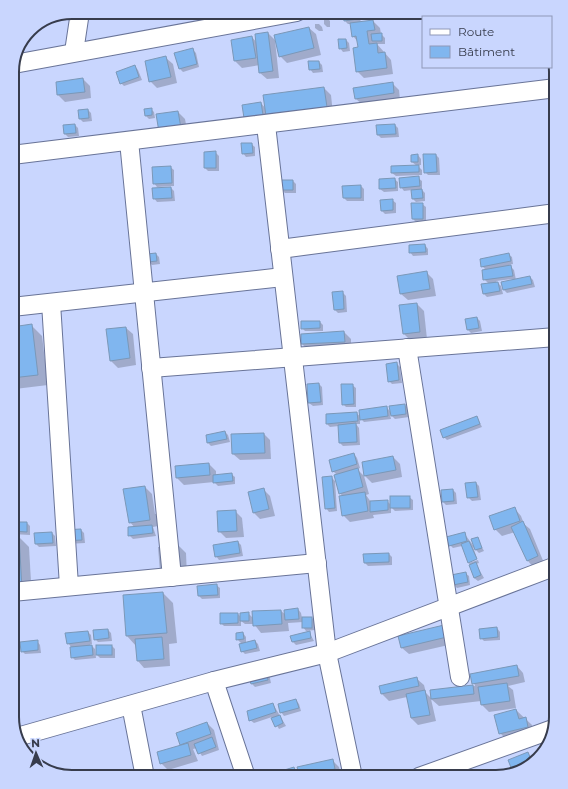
<svg xmlns="http://www.w3.org/2000/svg" width="568" height="789" font-family="Montserrat,sans-serif">
  <style>
    .shadow { fill: #0003 }
    .building { fill: #80b6ef; stroke: #7b98b8 }
    .lines { fill: none; stroke-linecap: round; stroke-linejoin: round }
    .minor-casing { stroke: #697498; stroke-width: 20 }
    .minor { stroke: #fff; stroke-width: 18 }
    .rim { fill: none; stroke: #373c4c; stroke-width: 2 }
  </style>
  <rect width="100%" height="100%" fill="#c9d6fe"/>
  <g class="shadow">
    <polygon points="413,12 432,12 432,13 417,16"/>
    <polygon points="357,15 360,18 361,23 373,21 380,28 381,34 385,38 385,44 377,44 391,60 393,74 364,78 357,71 358,42 353,36 351,24 348,24 345,21"/>
    <polygon points="324,18 327,18 330,21 330,27 327,27 324,24"/>
    <polygon points="315,24 319,24 322,27 323,31 319,31 315,28"/>
    <polygon points="309,28 316,34 321,55 287,63 280,56"/>
    <polygon points="268,33 275,40 279,78 267,79 260,73 260,65 242,68 235,61 232,41 252,37 257,43"/>
    <polygon points="346,40 349,43 350,51 343,52 340,48"/>
    <polygon points="192,49 196,53 199,67 183,72 180,69"/>
    <polygon points="166,58 173,64 177,83 157,88 150,81"/>
    <polygon points="319,62 322,65 323,72 313,73 310,69"/>
    <polygon points="135,66 138,70 142,80 124,86 121,83"/>
    <polygon points="83,79 90,86 91,98 65,102 58,95"/>
    <polygon points="392,83 399,90 400,100 363,105 356,99"/>
    <polygon points="324,88 331,95 333,114 274,122 265,113 266,118 243,106 261,103 266,109"/>
    <polygon points="151,109 154,112 155,118 149,119 146,116"/>
    <polygon points="88,110 91,113 92,121 83,122 80,119 79,111"/>
    <polygon points="178,112 185,119 189,141 168,144"/>
    <polygon points="75,125 78,128 79,136 68,137 65,134"/>
    <polygon points="395,125 398,128 399,137 381,138 378,135"/>
    <polygon points="251,144 255,147 255,156 246,157 243,153"/>
    <polygon points="215,152 219,156 219,171 208,171 205,168"/>
    <polygon points="418,155 421,159 421,165 417,165 422,170 422,175 396,176 392,173 417,166 412,162"/>
    <polygon points="436,155 439,158 440,175 428,175 425,172"/>
    <polygon points="170,167 174,170 174,186 157,187 154,183"/>
    <polygon points="418,178 422,181 422,189 421,189 425,193 425,201 416,202 413,199 412,190 404,191 401,187"/>
    <polygon points="394,179 398,182 398,191 384,192 380,189 380,180"/>
    <polygon points="293,181 296,184 296,193 285,193 281,190"/>
    <polygon points="361,186 364,189 364,201 347,201 344,198"/>
    <polygon points="171,188 174,191 175,201 157,202 154,198"/>
    <polygon points="392,200 396,203 396,213 385,214 382,211"/>
    <polygon points="412,204 422,204 426,207 426,222 416,222 413,219"/>
    <polygon points="425,245 428,249 428,255 413,256 410,252"/>
    <polygon points="156,254 159,257 160,264 152,265 149,262"/>
    <polygon points="508,254 512,257 513,264 509,265 514,270 516,280 530,277 533,280 535,287 507,293 504,290 502,283 513,281 513,279 496,281 501,286 503,294 487,297 484,294 482,285 489,284 484,279 486,270 482,266"/>
    <polygon points="426,272 433,279 436,296 408,300 401,294"/>
    <polygon points="342,292 346,296 347,312 338,313 335,310"/>
    <polygon points="417,304 424,311 427,339 410,340 403,333"/>
    <polygon points="477,318 480,321 482,331 471,333 468,330"/>
    <polygon points="320,322 323,325 323,331 305,331 302,328"/>
    <polygon points="31,325 42,336 48,385 15,389 12,386 12,328"/>
    <polygon points="126,328 133,334 136,365 118,368 111,361"/>
    <polygon points="344,332 351,339 351,348 309,351 302,344"/>
    <polygon points="397,364 400,367 402,383 392,384 389,381"/>
    <polygon points="319,384 322,387 323,405 313,406 309,403"/>
    <polygon points="352,385 356,388 356,407 346,407 343,404"/>
    <polygon points="405,405 408,408 409,417 395,419 390,414 391,419 364,422 360,418 360,424 356,424 359,428 360,445 343,446 340,443 339,426 330,427 327,424 356,413 361,417 386,407 391,412"/>
    <polygon points="477,417 482,427 447,440 444,437"/>
    <polygon points="225,432 228,435 230,442 211,446 208,443"/>
    <polygon points="264,434 270,440 271,459 240,460 233,454"/>
    <polygon points="354,454 357,458 360,468 357,469 364,476 369,494 366,495 371,502 387,501 391,505 409,497 413,500 413,510 395,511 391,507 391,513 373,515 374,518 350,522 343,515 343,497 340,493 337,475 333,471"/>
    <polygon points="393,457 400,464 402,477 372,483 365,476 363,463"/>
    <polygon points="209,464 216,471 216,476 231,474 235,477 235,484 218,486 214,482 184,485 177,478"/>
    <polygon points="331,477 335,481 337,511 329,512 326,508"/>
    <polygon points="476,483 479,486 481,500 472,501 468,497"/>
    <polygon points="145,487 152,494 155,514 160,513 164,519 157,520 157,522 165,521 174,523 177,533 164,537 158,526 153,527 156,536 133,539 129,535 135,528 130,522"/>
    <polygon points="263,489 270,496 275,516 260,519 253,512"/>
    <polygon points="453,490 456,493 457,504 446,505 443,502"/>
    <polygon points="515,509 521,516 524,524 530,529 544,563 534,568 528,561 515,532 502,536 495,529"/>
    <polygon points="235,511 242,518 244,537 226,538 219,531"/>
    <polygon points="12,523 27,523 30,526 30,535 12,534"/>
    <polygon points="81,530 84,533 85,543 67,544"/>
    <polygon points="52,533 55,536 56,546 39,547 36,544"/>
    <polygon points="464,533 475,548 477,538 484,551 479,553 473,547 477,558 469,561 462,546 453,548 450,545"/>
    <polygon points="18,536 29,547 32,599 12,600"/>
    <polygon points="238,542 241,545 243,556 219,560 216,556"/>
    <polygon points="179,546 186,553 187,577 160,572 158,547"/>
    <polygon points="389,554 392,557 392,565 368,566 365,563"/>
    <polygon points="478,560 479,563 476,564 484,578 478,581 474,578 469,563"/>
    <polygon points="465,573 469,576 470,585 457,588 454,585"/>
    <polygon points="216,585 220,588 220,598 202,599 199,596 198,587"/>
    <polygon points="163,593 173,603 177,643 169,644 170,666 144,668 138,661 136,646 127,636 124,596"/>
    <polygon points="298,609 301,613 302,618 312,618 315,621 315,630 306,631 303,627 303,622 288,623 289,631 261,633 254,624 245,624 241,621 241,626 224,626 221,623 238,614 241,617 248,613 253,618 281,611 286,615"/>
    <polygon points="443,626 453,644 409,654 402,648"/>
    <polygon points="497,628 500,632 500,640 484,641 481,638"/>
    <polygon points="108,630 111,633 112,641 98,642 95,639"/>
    <polygon points="88,632 91,635 92,644 90,644 95,649 96,658 75,660 72,657 72,648 68,643"/>
    <polygon points="309,632 314,641 296,645 293,642"/>
    <polygon points="12,633 16,636 18,654 12,655"/>
    <polygon points="243,633 246,637 246,643 255,641 258,644 260,651 245,654 242,651 242,644 237,639"/>
    <polygon points="37,641 40,645 41,653 25,654 22,651"/>
    <polygon points="112,646 115,649 115,658 100,658 97,655"/>
    <polygon points="12,657 15,659 15,667 12,667"/>
    <polygon points="517,666 523,673 525,682 508,686 513,690 516,708 489,712 482,705 481,701 439,706 431,699 436,721 418,725 411,718 407,697 389,701 382,694 380,687 417,679 424,685 426,693 432,699 431,691 475,686 472,674"/>
    <polygon points="269,674 271,683 255,687 252,684 249,675"/>
    <polygon points="296,700 299,704 301,711 284,716 281,712"/>
    <polygon points="273,704 286,726 279,729 272,717 254,723 250,720"/>
    <polygon points="516,710 532,725 534,733 507,740 500,733"/>
    <polygon points="207,723 214,730 219,750 202,756 197,748 193,749 198,761 168,770 161,763 182,746 181,744"/>
    <polygon points="528,753 533,762 526,769 515,772 513,770"/>
    <polygon points="332,760 339,767 341,775 265,777 294,768 300,774"/>
  </g>
  <g class="building">
    <polygon points="358,13 358,19 344,21 343,15"/>
    <polygon points="373,20 375,30 367,31 369,44 377,43 378,53 385,52 387,68 356,72 353,48 358,47 356,36 352,37 350,23"/>
    <polygon points="309,27 314,48 279,57 274,35"/>
    <polygon points="268,32 273,71 259,73 255,34"/>
    <polygon points="382,33 382,41 372,41 371,34"/>
    <polygon points="252,36 256,58 234,61 231,40"/>
    <polygon points="338,39 346,39 347,48 339,49"/>
    <polygon points="193,48 197,64 179,69 174,53"/>
    <polygon points="166,56 171,77 149,82 145,61"/>
    <polygon points="308,61 319,61 320,69 309,70"/>
    <polygon points="135,65 139,77 120,84 116,72"/>
    <polygon points="83,78 85,92 57,95 56,82"/>
    <polygon points="393,82 394,93 355,99 353,88"/>
    <polygon points="324,87 327,107 266,116 263,95"/>
    <polygon points="261,102 263,115 244,118 242,105"/>
    <polygon points="152,108 152,115 145,116 144,109"/>
    <polygon points="88,109 89,118 79,119 78,110"/>
    <polygon points="178,111 182,134 160,138 156,114"/>
    <polygon points="75,124 76,133 64,134 63,125"/>
    <polygon points="395,124 396,134 377,135 376,125"/>
    <polygon points="241,143 252,143 253,153 242,154"/>
    <polygon points="216,151 216,168 204,168 204,152"/>
    <polygon points="418,154 418,162 411,162 411,155"/>
    <polygon points="423,154 436,154 437,172 424,173"/>
    <polygon points="419,165 419,172 391,173 391,166"/>
    <polygon points="171,166 172,183 153,184 152,167"/>
    <polygon points="419,176 420,186 400,188 399,178"/>
    <polygon points="395,178 396,188 379,189 379,179"/>
    <polygon points="281,180 293,180 293,190 280,190"/>
    <polygon points="361,185 361,198 343,198 342,186"/>
    <polygon points="171,187 172,198 153,199 152,188"/>
    <polygon points="422,189 423,198 412,199 411,190"/>
    <polygon points="393,199 393,210 381,211 380,200"/>
    <polygon points="411,203 423,203 423,219 412,219"/>
    <polygon points="425,244 426,252 409,253 409,245"/>
    <polygon points="156,253 157,261 148,262 147,254"/>
    <polygon points="509,253 511,261 481,267 480,259"/>
    <polygon points="511,265 513,276 483,280 482,270"/>
    <polygon points="427,271 430,289 400,294 397,276"/>
    <polygon points="530,276 532,284 503,290 501,282"/>
    <polygon points="498,282 500,291 483,294 481,284"/>
    <polygon points="343,291 344,309 334,310 332,292"/>
    <polygon points="417,303 420,332 403,334 399,305"/>
    <polygon points="477,317 479,328 467,330 465,319"/>
    <polygon points="301,321 320,321 320,328 301,329"/>
    <polygon points="32,324 38,375 12,378 12,327"/>
    <polygon points="126,327 130,358 110,361 106,329"/>
    <polygon points="344,331 345,342 301,344 301,334"/>
    <polygon points="397,362 399,380 388,382 386,364"/>
    <polygon points="319,383 321,402 308,403 307,384"/>
    <polygon points="341,384 353,384 354,404 342,405"/>
    <polygon points="405,404 406,414 391,416 389,406"/>
    <polygon points="387,406 388,416 360,420 359,410"/>
    <polygon points="357,412 358,421 326,424 326,414"/>
    <polygon points="477,416 480,424 443,438 440,430"/>
    <polygon points="356,423 357,442 339,443 338,425"/>
    <polygon points="225,431 227,439 207,443 206,435"/>
    <polygon points="264,433 265,453 232,454 231,434"/>
    <polygon points="354,453 357,464 332,472 329,460"/>
    <polygon points="393,456 396,470 364,476 362,462"/>
    <polygon points="209,463 210,475 176,478 175,466"/>
    <polygon points="358,468 363,487 339,494 334,475"/>
    <polygon points="232,473 233,481 213,483 213,475"/>
    <polygon points="332,476 335,508 325,509 322,477"/>
    <polygon points="476,482 478,497 467,498 465,483"/>
    <polygon points="145,486 150,520 129,523 123,489"/>
    <polygon points="264,488 269,509 253,513 248,492"/>
    <polygon points="453,489 454,501 442,502 441,490"/>
    <polygon points="365,492 368,511 342,516 339,496"/>
    <rect x="390" y="496" width="20" height="12"/>
    <polygon points="388,500 388,510 370,512 370,501"/>
    <polygon points="515,507 520,521 494,530 489,516"/>
    <polygon points="236,510 237,531 218,532 217,511"/>
    <polygon points="523,521 538,556 527,561 511,527"/>
    <polygon points="12,522 27,522 27,532 12,531"/>
    <polygon points="152,525 153,533 128,536 128,527"/>
    <polygon points="81,529 82,540 63,541 63,530"/>
    <polygon points="52,532 53,543 35,544 34,533"/>
    <polygon points="465,532 467,541 449,546 446,537"/>
    <polygon points="19,535 22,589 12,589 12,536"/>
    <polygon points="478,537 482,548 475,550 471,539"/>
    <polygon points="238,541 240,553 215,557 213,545"/>
    <polygon points="469,541 477,559 468,563 461,544"/>
    <polygon points="389,553 389,562 364,563 363,554"/>
    <polygon points="476,562 481,575 474,578 469,565"/>
    <polygon points="466,572 468,582 453,585 451,575"/>
    <polygon points="217,584 218,595 198,596 197,586"/>
    <polygon points="163,592 167,633 126,636 123,595"/>
    <polygon points="298,608 299,619 285,620 284,610"/>
    <polygon points="281,610 282,624 253,626 252,611"/>
    <polygon points="249,612 249,621 240,621 240,613"/>
    <polygon points="220,613 238,613 238,623 220,624"/>
    <rect x="302" y="617" width="10" height="11"/>
    <polygon points="444,625 447,637 401,648 398,636"/>
    <polygon points="497,627 498,637 480,639 479,629"/>
    <polygon points="108,629 109,638 94,640 93,630"/>
    <polygon points="88,631 90,641 67,644 65,633"/>
    <polygon points="310,631 311,638 292,642 290,636"/>
    <polygon points="12,632 15,651 12,651"/>
    <polygon points="243,632 244,639 236,640 236,633"/>
    <polygon points="162,637 164,659 137,661 135,639"/>
    <polygon points="38,640 38,650 21,652 20,642"/>
    <polygon points="255,640 257,648 241,652 239,644"/>
    <polygon points="92,645 93,655 71,658 70,647"/>
    <rect x="96" y="645" width="16" height="10"/>
    <polygon points="517,665 519,676 472,684 470,674"/>
    <polygon points="266,669 268,680 251,684 248,674"/>
    <polygon points="417,677 419,686 381,694 379,686"/>
    <polygon points="507,683 510,701 481,705 478,687"/>
    <polygon points="473,685 474,694 431,699 430,690"/>
    <polygon points="425,690 430,715 411,718 406,694"/>
    <polygon points="296,699 299,708 280,713 278,704"/>
    <polygon points="273,703 276,712 249,721 247,711"/>
    <polygon points="516,709 519,719 526,717 528,727 499,734 494,715"/>
    <polygon points="280,715 283,723 275,727 271,718"/>
    <polygon points="207,722 211,734 180,745 176,733"/>
    <polygon points="212,737 216,747 198,754 194,744"/>
    <polygon points="188,743 191,755 160,764 157,752"/>
    <polygon points="528,752 532,762 512,770 508,760"/>
    <polygon points="333,759 335,769 300,777 297,767"/>
    <polygon points="294,767 297,777 262,777"/>
  </g>
  <g class="lines">
    <g class="minor-casing">
      <g id="minor">
        <polyline points="74,52 80,12"/>
        <polyline points="14,64 297,12"/>
        <polyline points="266,125 327,653 353,777"/>
        <polyline points="129,141 172,577"/>
        <polyline points="12,155 556,88"/>
        <polyline points="280,249 556,213"/>
        <polyline points="51,303 69,586"/>
        <polyline points="12,307 283,277"/>
        <polyline points="407,348 460,677"/>
        <polyline points="151,368 556,337"/>
        <polyline points="12,592 317,563"/>
        <polyline points="214,681 246,777"/>
        <polyline points="131,705 145,777"/>
        <polyline points="17,737 214,681 327,653 556,566"/>
        <polyline points="419,777 553,729"/>
      </g>
    </g>
    <use href="#minor" class="minor"/>
  </g>
  <path d="M0 0H568V789H0ZM72 19H496A53 53 0 0 1 549 72V717A53 53 0 0 1 496 770H72A53 53 0 0 1 19 717V72A53 53 0 0 1 72 19Z" fill="#c9d6fe" fill-rule="evenodd"/>
  <path class="rim" d="M72 19H496A53 53 0 0 1 549 72V717A53 53 0 0 1 496 770H72A53 53 0 0 1 19 717V72A53 53 0 0 1 72 19Z"/>
  <rect x="422" y="16" width="130" height="52" fill="#c9d6fe" stroke="#8f98b7"/>
  <rect x="430" y="29" width="20" height="6" fill="#ffffff" stroke="#8f98b7"/>
  <text x="458" y="36" font-size="12" fill="#373c4c">Route</text>
  <rect x="430" y="46" width="20" height="12" fill="#80b6ef" stroke="#8f98b7"/>
  <text x="458" y="56" font-size="12" fill="#373c4c">Bâtiment</text>
  <g transform="translate(36 753) rotate(358)" stroke="#c9d6fe" stroke-width="3" paint-order="stroke">
  <path d="M0-3L7 15L0 10L-7 15Z" fill="#373c4c"/>
  <text y="-6" font-size="11" font-weight="bold" text-anchor="middle" fill="#373c4c">N</text>
  </g>
</svg>
